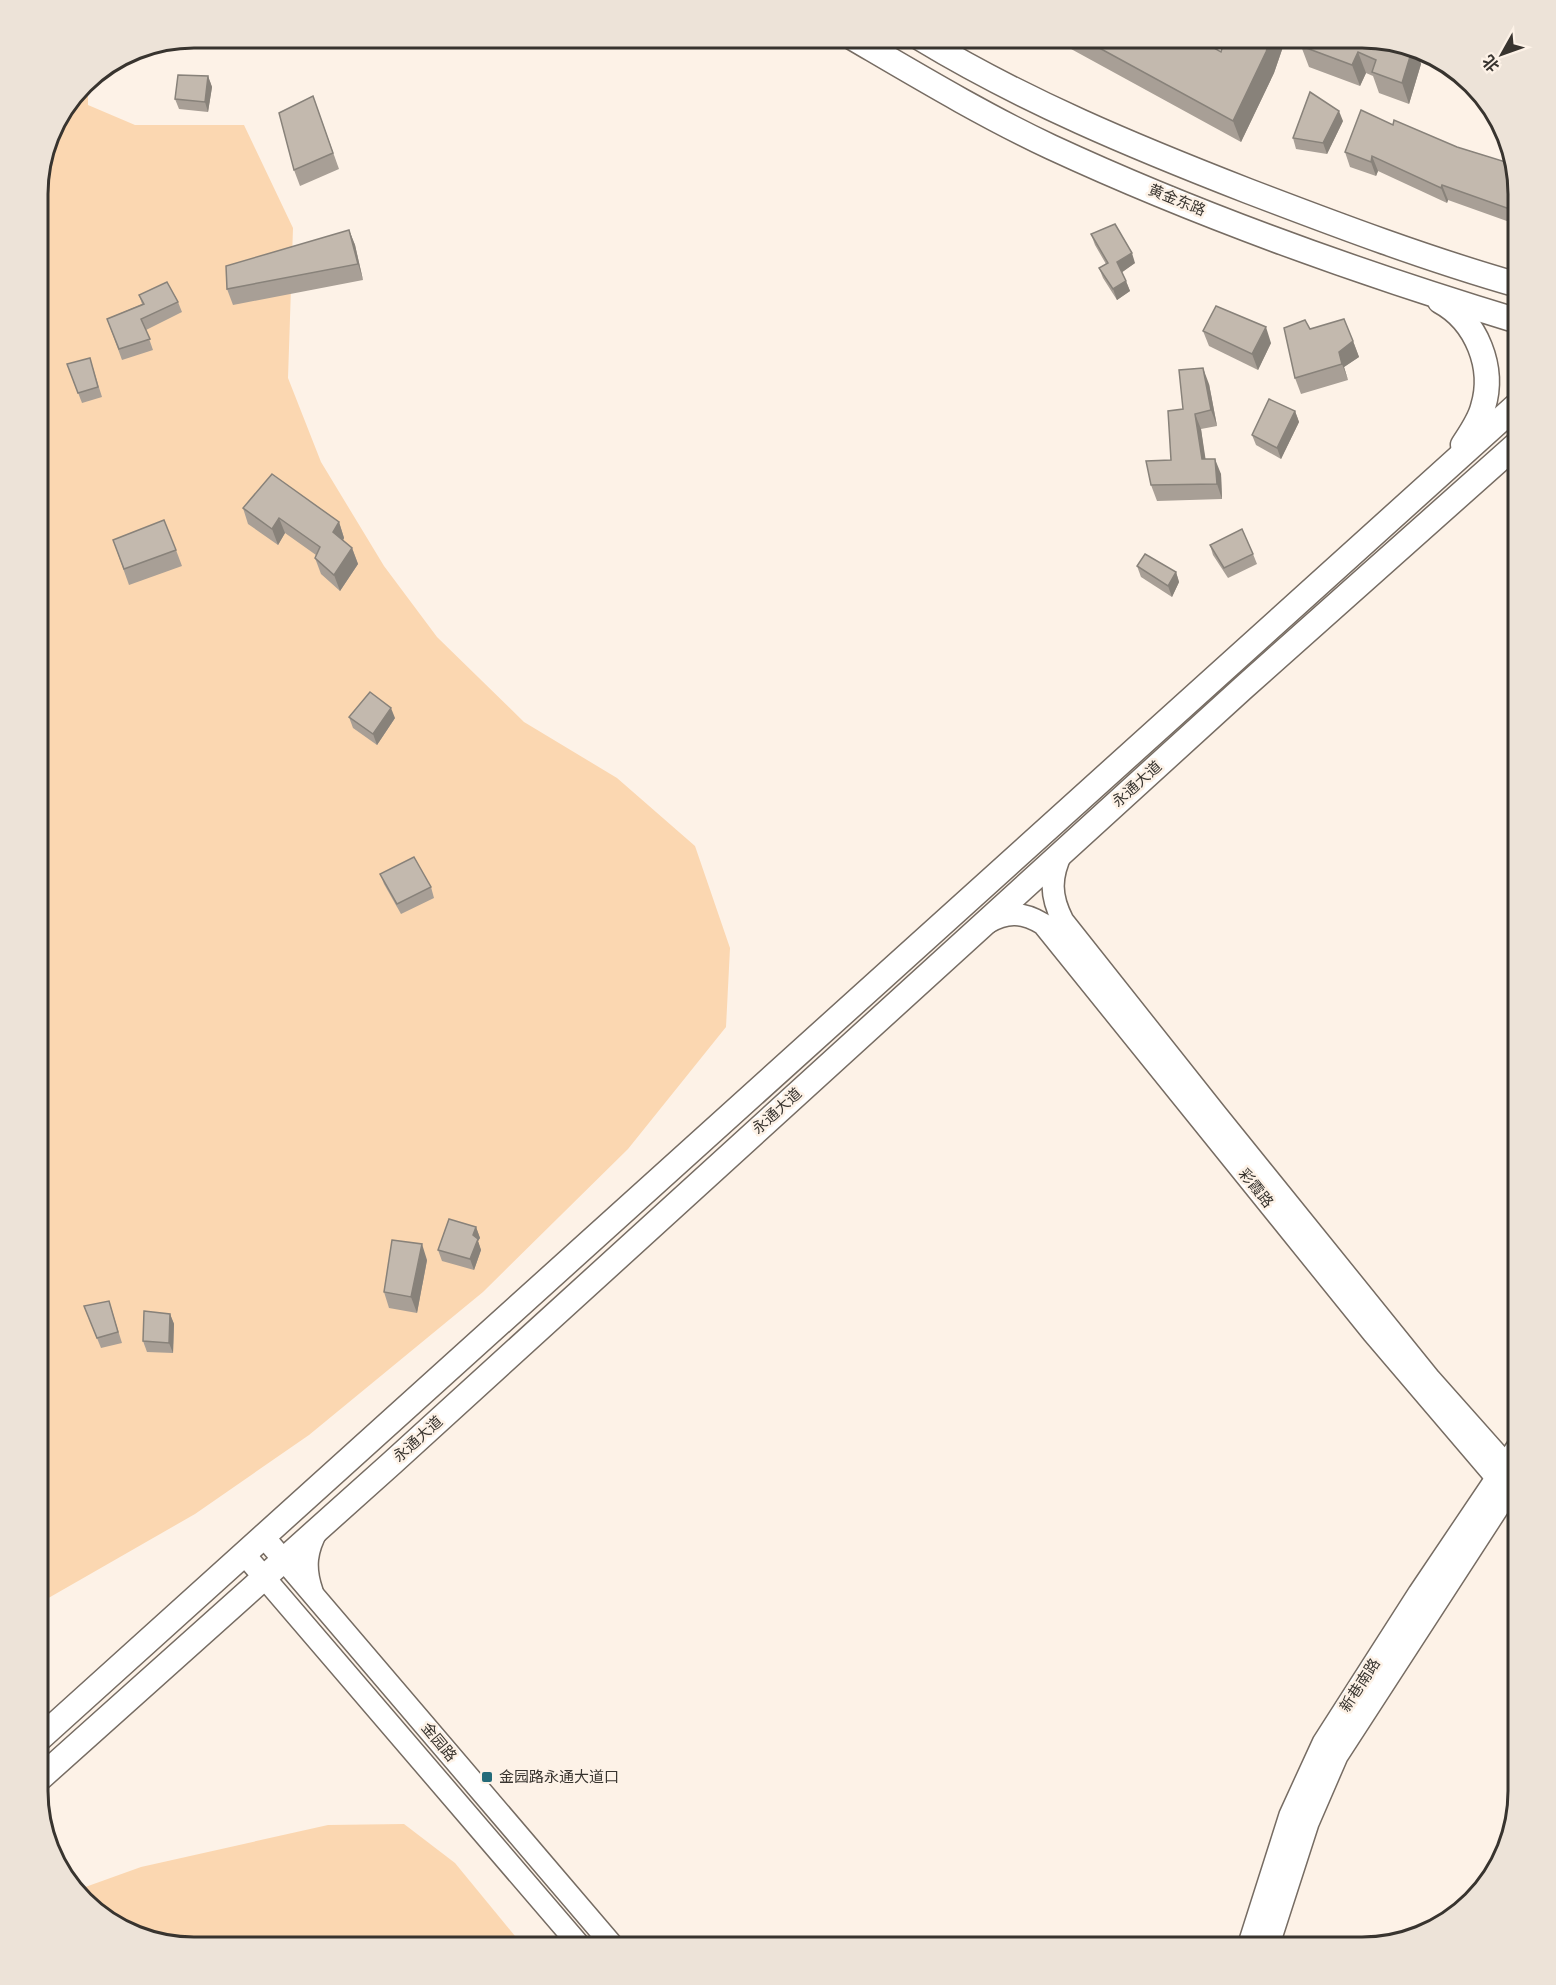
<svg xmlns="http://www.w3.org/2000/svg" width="1556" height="1985" font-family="'Nunito Sans','Noto Sans SC',sans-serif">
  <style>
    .green { fill: #fbd7b1 }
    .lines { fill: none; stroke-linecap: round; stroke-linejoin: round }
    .secondary-casing { stroke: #766c63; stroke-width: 24 }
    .primary-casing { stroke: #766c63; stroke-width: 27 }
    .secondary { stroke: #fff; stroke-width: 21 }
    .primary { stroke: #fff; stroke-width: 24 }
    .wall { fill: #a89f96 }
    .shaded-wall { fill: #88827a }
    .building { fill: #c3b9ae; stroke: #88827a; stroke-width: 1.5 }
    .poi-dot { fill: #246b79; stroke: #fdf2e7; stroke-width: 2 }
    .labels { text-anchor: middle; stroke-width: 5; stroke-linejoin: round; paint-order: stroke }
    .street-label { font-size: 15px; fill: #38342f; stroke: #fdf2e7 }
    .poi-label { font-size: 15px; fill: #38342f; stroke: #fdf2e7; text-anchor: start }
    .rim { fill: none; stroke: #38342f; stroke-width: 3 }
  </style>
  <rect width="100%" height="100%" fill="#fdf2e7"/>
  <g class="green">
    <polygon points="88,80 88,105 135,125 244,125 293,228 288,378 321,462 384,566 437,637 524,722 617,778 695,846 730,948 726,1027 628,1149 483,1292 309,1435 195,1514 38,1604 38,183 54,124"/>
    <polygon points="404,1824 455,1863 524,1947 194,1947 116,1927 77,1890 141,1867 328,1825"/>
  </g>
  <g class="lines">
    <g class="secondary-casing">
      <g id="secondary">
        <path d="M1062,852C1050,877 1050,896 1063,921L1216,1114L1430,1379L1518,1478"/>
        <path d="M987,923C1007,911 1023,912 1043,924L1373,1333L1518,1503"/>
        <polyline points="264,1537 614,1947"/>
        <polyline points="244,1554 581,1947"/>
        <path d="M312,1591C304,1568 306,1550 318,1529"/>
        <polyline points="1248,1947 1290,1815 1323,1743 1419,1593 1518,1446"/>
        <polyline points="1268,1947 1308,1823 1337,1756 1516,1480"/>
      </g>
    </g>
    <g class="primary-casing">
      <g id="primary">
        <path d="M853,38C918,76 983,115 1051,147C1202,217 1360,273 1518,321"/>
        <path d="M920,38C1024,101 1135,147 1248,191C1337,225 1427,259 1518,285"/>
        <path d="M1440,301C1477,321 1495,368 1483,407C1480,420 1470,434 1463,445"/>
        <polyline points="38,1740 1518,404"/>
        <polyline points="38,1780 392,1463 1243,688 1518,443"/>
      </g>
    </g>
    <use href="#secondary" class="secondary"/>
    <use href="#primary" class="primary"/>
  </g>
  <g class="wall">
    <polygon points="1051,38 1196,38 1221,52 1225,38 1286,38 1274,73 1241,142"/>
    <polygon points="1372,38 1417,51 1421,64 1409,104 1379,93 1373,76 1366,73 1360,86 1309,67 1301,46"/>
    <polygon points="208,76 212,87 208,112 179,109 175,99"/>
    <polygon points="313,96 339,169 300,186 294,170"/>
    <polygon points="1343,121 1327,154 1296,149 1293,138"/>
    <polygon points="1393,125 1457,147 1518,194 1518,225 1448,200 1447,203 1378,171 1376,176 1350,167 1345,152"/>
    <polygon points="349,230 355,245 363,280 233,305 227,289"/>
    <polygon points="1091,234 1135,263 1122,272 1130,291 1117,300 1103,278 1099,268 1106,264 1095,245"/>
    <polygon points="139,295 178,302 182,312 146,330 153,350 122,360 107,319 142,304"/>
    <polygon points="1203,331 1271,343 1258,370 1209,346"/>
    <polygon points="1353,341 1359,357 1344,367 1348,380 1301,394 1295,378"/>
    <polygon points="67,364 93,368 102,397 82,403"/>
    <polygon points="1209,384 1217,426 1201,429 1205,459 1221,474 1222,499 1157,501 1151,485 1171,460"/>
    <polygon points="1295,411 1299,422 1281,459 1256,445 1252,435"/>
    <polygon points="243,508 339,522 344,538 343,540 352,548 358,564 340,591 321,574 315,558 316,555 285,533 278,545 248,524"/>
    <polygon points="113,540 176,550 182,566 129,585"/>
    <polygon points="1210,545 1253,554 1257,564 1228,578 1213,555"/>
    <polygon points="1137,566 1176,572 1179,582 1172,597 1141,577"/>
    <polygon points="349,717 395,718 377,745 353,728"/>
    <polygon points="380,874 431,887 434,898 401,914 384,884"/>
    <polygon points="476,1227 480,1238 478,1241 481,1250 474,1270 442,1261 438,1250"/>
    <polygon points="427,1260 417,1313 389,1308 384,1292"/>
    <polygon points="109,1301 122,1343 101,1348 84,1306"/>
    <polygon points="170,1314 174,1324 173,1353 147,1352 143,1341"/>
  </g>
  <g class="shaded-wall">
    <polygon points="1271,38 1286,38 1274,73 1241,142 1233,121"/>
    <polygon points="1412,50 1417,51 1421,64 1409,104 1402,83"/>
    <polygon points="1358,52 1366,73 1360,86 1352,65"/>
    <polygon points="208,76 212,87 208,112 205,102"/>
    <polygon points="1339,111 1343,121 1327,154 1323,143"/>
    <polygon points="1372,156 1378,171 1376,176 1371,162"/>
    <polygon points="1442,185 1448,200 1447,203 1441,188"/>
    <polygon points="349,230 355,245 363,280 358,264"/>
    <polygon points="1132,253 1135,263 1121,273 1117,262"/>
    <polygon points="1126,281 1130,291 1117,300 1113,289"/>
    <polygon points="1266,327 1271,343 1258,370 1252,354"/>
    <polygon points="1353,341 1359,357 1344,367 1348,380 1342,364 1339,352"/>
    <polygon points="1203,368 1209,384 1217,426 1211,410"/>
    <polygon points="1295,411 1299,422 1281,459 1277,448"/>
    <polygon points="1195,414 1201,429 1208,475 1202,459"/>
    <polygon points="1215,459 1221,474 1222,499 1217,484"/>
    <polygon points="279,518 285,533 278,545 272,529"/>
    <polygon points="339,522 344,538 339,548 333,532"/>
    <polygon points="352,548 358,564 340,591 334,575"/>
    <polygon points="1176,572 1179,582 1172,597 1168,586"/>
    <polygon points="391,708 395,718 377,745 373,734"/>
    <polygon points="476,1227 480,1238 478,1241 481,1250 474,1270 470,1259 473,1235"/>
    <polygon points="422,1244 427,1260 417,1313 411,1297"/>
    <polygon points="170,1314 174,1324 173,1353 169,1343"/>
  </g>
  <g class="building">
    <polygon points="1081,38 1196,38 1221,52 1225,38 1271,38 1266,52 1233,121"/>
    <polygon points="1304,38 1372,38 1412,50 1402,83 1372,72 1376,60 1358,52 1352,65 1301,46"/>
    <polygon points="178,75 208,76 205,102 175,99"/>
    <polygon points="1310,92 1339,111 1323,143 1293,138"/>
    <polygon points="313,96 333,153 294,170 279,113"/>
    <polygon points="1361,110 1393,125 1394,120 1457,147 1509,163 1518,194 1518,212 1442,185 1441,188 1372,156 1371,162 1345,152"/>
    <polygon points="1115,224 1132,253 1117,262 1126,281 1113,289 1099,268 1108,263 1091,234"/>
    <polygon points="349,230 358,264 227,289 226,266"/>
    <polygon points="167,282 178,302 141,319 150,339 119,349 107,319 144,304 139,295"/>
    <polygon points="1216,306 1266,327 1252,354 1203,331"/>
    <polygon points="1344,319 1353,341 1339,352 1342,364 1295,378 1284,328 1305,320 1310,329"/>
    <polygon points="90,358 98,387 78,393 67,364"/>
    <polygon points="1203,368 1211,410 1195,414 1202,459 1215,459 1217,484 1151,485 1146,461 1171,460 1168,411 1183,409 1179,370"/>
    <polygon points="1269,399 1295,411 1277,448 1252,435"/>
    <polygon points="272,474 339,522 333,532 352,548 334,575 315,558 320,547 279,518 272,529 243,508"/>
    <polygon points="164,520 176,550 124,569 113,540"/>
    <polygon points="1242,529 1253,554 1224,568 1210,545"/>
    <polygon points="1145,554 1176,572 1168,586 1137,566"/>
    <polygon points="370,692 391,708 373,734 349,717"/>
    <polygon points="414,857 431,887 397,904 380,874"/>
    <polygon points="449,1219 476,1227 473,1235 478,1239 470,1259 438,1250"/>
    <polygon points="392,1240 422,1244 411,1297 384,1292"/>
    <polygon points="109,1301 118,1332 97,1338 84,1306"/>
    <polygon points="144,1311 170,1314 169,1343 143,1341"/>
  </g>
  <rect class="poi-dot" x="481" y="1771" width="12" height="12" rx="3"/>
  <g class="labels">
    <g class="street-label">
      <text transform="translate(1177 200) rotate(22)" y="5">黄金东路</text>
      <text transform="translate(1137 784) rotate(-42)" y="5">永通大道</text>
      <text transform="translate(777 1111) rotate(-42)" y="5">永通大道</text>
      <text transform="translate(1256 1188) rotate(51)" y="5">彩霞路</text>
      <text transform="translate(418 1439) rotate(-42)" y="5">永通大道</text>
      <text transform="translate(1360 1685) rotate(-57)" y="5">新巷南路</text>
      <text transform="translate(439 1742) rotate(50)" y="5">金园路</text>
    </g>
    <g class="poi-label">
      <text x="499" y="1782">金园路永通大道口</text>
    </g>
  </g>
  <path d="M0 0H1556V1985H0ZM194 48H1362A146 146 0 0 1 1508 194V1791A146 146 0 0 1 1362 1937H194A146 146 0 0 1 48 1791V194A146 146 0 0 1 194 48Z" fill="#ede3d8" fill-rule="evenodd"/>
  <path class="rim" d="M194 48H1362A146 146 0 0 1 1508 194V1791A146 146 0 0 1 1362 1937H194A146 146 0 0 1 48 1791V194A146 146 0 0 1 194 48Z"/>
  <g transform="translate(1502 54) rotate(230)" stroke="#fdf2e7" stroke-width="4.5" paint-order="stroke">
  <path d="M0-4.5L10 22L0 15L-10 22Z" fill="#38342f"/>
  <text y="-9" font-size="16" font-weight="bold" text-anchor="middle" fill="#38342f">北</text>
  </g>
</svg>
